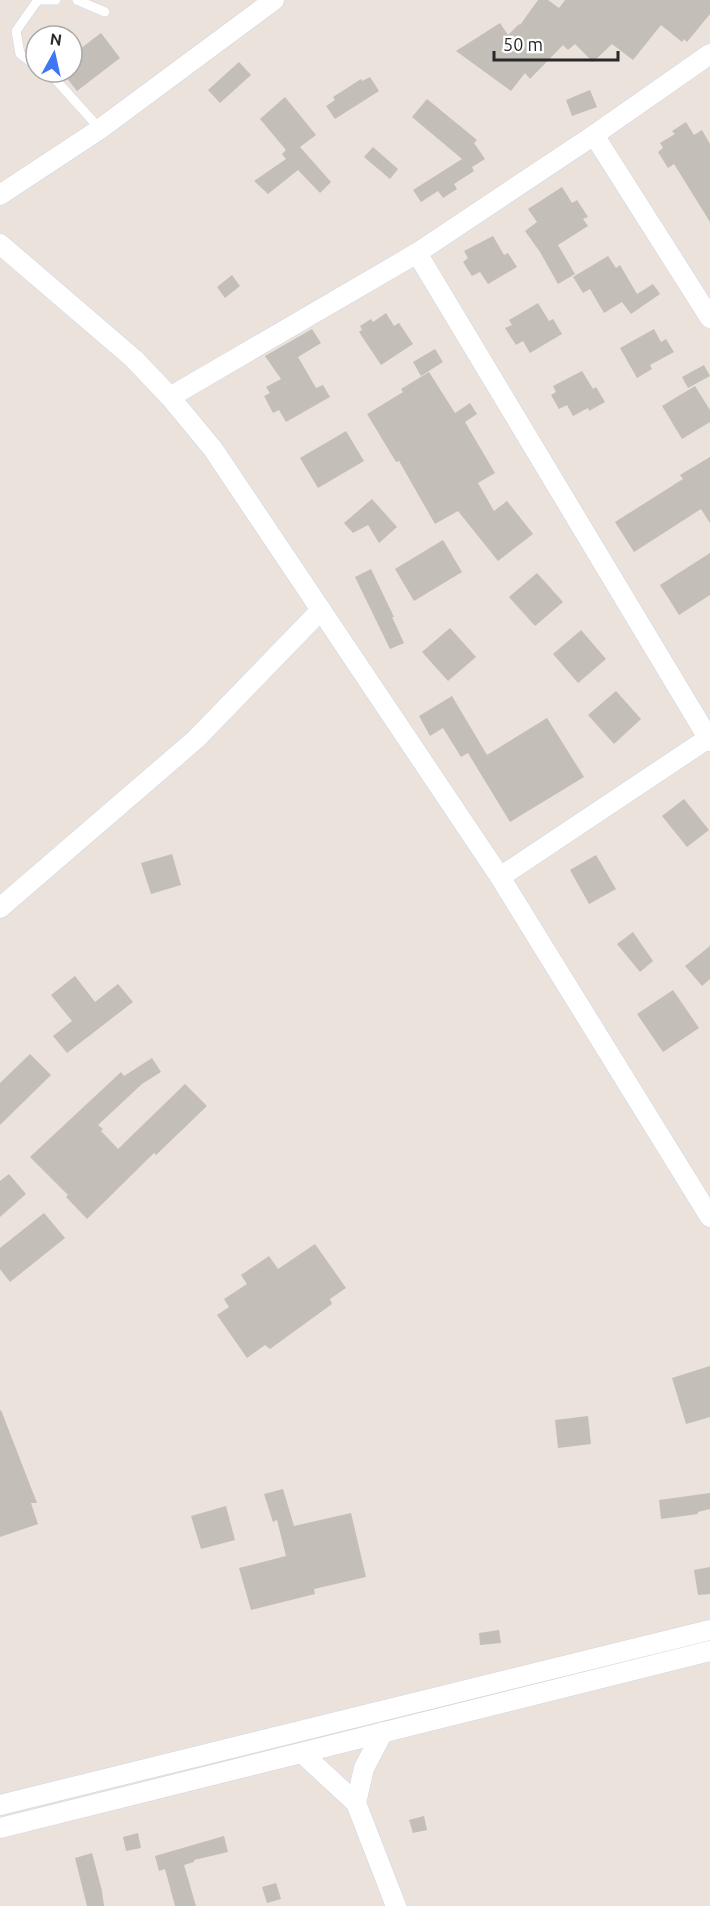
<svg xmlns="http://www.w3.org/2000/svg" width="710" height="1906" font-family="Ubuntu,sans-serif">
  <style>
    .building { fill: #c3beb7 }
    .lines { fill: none; stroke-linecap: round; stroke-linejoin: round }
    .lane-casing { stroke: #d1d6e2; stroke-width: 10 }
    .street-casing { stroke: #d1d6e2; stroke-width: 21 }
    .lane { stroke: #fff; stroke-width: 9 }
    .street { stroke: #fff; stroke-width: 20 }
  </style>
  <rect width="100%" height="100%" fill="#ebe2db"/>
  <g class="building">
    <polygon points="538,0 548,0 559,8 565,0 710,0 710,14 687,42 684,39 682,42 661,25 633,60 612,44 593,62 575,44 568,50 563,45 530,79 525,73 511,91 456,51 500,23 508,35 519,24 520,25"/>
    <polygon points="101,33 120,58 77,91 63,73 72,72 72,55"/>
    <polygon points="239,62 251,75 220,103 208,90"/>
    <polygon points="370,77 379,91 335,119 326,106 335,100 333,97 361,79 362,81"/>
    <polygon points="590,90 597,107 572,116 566,100"/>
    <polygon points="285,97 316,135 300,147 331,182 320,193 298,170 268,194 254,181 286,159 282,154 286,150 260,119"/>
    <polygon points="427,99 477,140 474,143 485,159 472,167 474,171 454,184 457,189 443,198 438,191 421,202 413,190 462,159 412,117"/>
    <polygon points="686,122 694,135 702,130 710,144 710,222 674,164 668,168 658,152 663,148 660,143 675,134 672,131"/>
    <polygon points="373,147 398,169 390,179 364,157"/>
    <polygon points="562,187 572,203 577,200 588,217 583,219 588,226 558,245 575,274 558,284 540,252 525,231 537,222 528,209"/>
    <polygon points="493,236 504,255 508,253 517,267 488,284 480,272 472,276 463,262 468,258 464,251"/>
    <polygon points="608,256 616,268 620,265 637,294 653,284 660,294 631,314 622,302 604,313 590,289 583,293 573,277"/>
    <polygon points="232,275 240,286 225,298 217,287"/>
    <polygon points="538,303 549,321 553,319 562,334 530,353 523,341 516,345 505,328 512,325 509,320"/>
    <polygon points="386,313 394,326 399,323 413,344 381,365 359,332 362,330 360,326 371,319 373,322"/>
    <polygon points="312,329 321,343 298,357 316,388 323,385 330,397 286,422 279,410 273,413 264,396 270,393 266,387 281,379 265,356"/>
    <polygon points="654,329 661,342 666,339 674,352 650,365 652,369 637,378 620,348"/>
    <polygon points="435,349 443,362 421,376 413,362"/>
    <polygon points="704,365 710,376 688,388 682,377"/>
    <polygon points="582,371 593,389 596,387 605,402 589,411 588,408 573,416 567,405 559,409 551,395 556,392 553,386"/>
    <polygon points="429,372 455,413 470,403 477,414 465,422 495,473 478,483 494,511 507,501 533,534 498,561 458,511 435,524 399,461 396,462 367,414 403,392 401,389"/>
    <polygon points="695,386 710,410 710,422 682,439 662,406"/>
    <polygon points="346,431 364,461 318,488 300,458"/>
    <polygon points="710,457 710,523 701,509 634,552 615,522 683,479 680,475"/>
    <polygon points="372,499 397,527 379,543 368,525 353,533 344,523"/>
    <polygon points="443,540 462,572 414,601 395,569"/>
    <polygon points="710,553 710,595 679,615 660,585"/>
    <polygon points="371,569 394,617 392,617 404,643 390,649 355,577"/>
    <polygon points="537,573 563,602 535,626 509,597"/>
    <polygon points="450,628 476,657 448,681 422,652"/>
    <polygon points="581,630 606,659 578,683 553,654"/>
    <polygon points="616,691 641,719 614,744 588,715"/>
    <polygon points="452,696 487,755 547,718 584,777 510,822 468,753 461,757 443,728 430,736 419,716"/>
    <polygon points="684,799 709,830 687,847 662,816"/>
    <polygon points="172,854 181,885 151,894 141,863"/>
    <polygon points="596,855 616,889 589,904 570,870"/>
    <polygon points="633,932 653,961 640,972 617,944"/>
    <polygon points="710,946 710,979 702,986 685,966"/>
    <polygon points="75,976 95,1002 118,984 133,1002 67,1053 53,1036 72,1021 51,995"/>
    <polygon points="673,990 699,1028 663,1052 637,1014"/>
    <polygon points="30,1054 51,1075 0,1125 0,1083"/>
    <polygon points="152,1058 161,1072 142,1084 98,1125 103,1129 101,1131 118,1149 185,1084 207,1106 156,1155 154,1153 87,1219 66,1197 68,1195 30,1157 121,1072 124,1076"/>
    <polygon points="9,1174 26,1194 0,1217 0,1181"/>
    <polygon points="44,1213 65,1238 10,1282 0,1269 0,1248"/>
    <polygon points="315,1244 346,1288 330,1299 332,1304 270,1349 265,1345 247,1358 217,1315 229,1307 224,1299 247,1284 241,1275 269,1256 278,1269"/>
    <polygon points="710,1366 710,1417 686,1424 672,1378"/>
    <polygon points="1,1410 37,1503 31,1503 38,1524 0,1537 0,1411"/>
    <polygon points="588,1416 591,1444 558,1448 555,1420"/>
    <polygon points="283,1489 294,1526 351,1513 366,1577 314,1589 315,1594 251,1610 239,1568 286,1556 277,1520 273,1522 264,1494"/>
    <polygon points="710,1493 710,1509 698,1512 698,1514 661,1519 659,1500"/>
    <polygon points="226,1506 235,1540 201,1549 191,1516"/>
    <polygon points="710,1567 710,1594 698,1595 694,1570"/>
    <polygon points="499,1630 501,1643 480,1645 479,1633"/>
    <polygon points="424,1816 427,1830 413,1833 409,1820"/>
    <polygon points="138,1833 141,1848 126,1851 123,1837"/>
    <polygon points="224,1836 228,1852 194,1860 194,1862 184,1865 196,1906 175,1906 165,1869 159,1871 155,1856"/>
    <polygon points="92,1853 102,1891 104,1906 87,1906 75,1858"/>
    <polygon points="276,1883 281,1899 267,1903 262,1887"/>
  </g>
  <g class="lines">
    <g class="lane-casing">
      <g id="lane">
        <polyline points="77,0 105,12"/>
        <polyline points="36,66 20,54 16,31 38,0 56,0"/>
        <polyline points="45,72 55,79 100,129"/>
      </g>
    </g>
    <g class="street-casing">
      <g id="street">
        <polyline points="594,135 710,318"/>
        <polyline points="0,195 100,129 274,0"/>
        <polyline points="0,244 134,359 170,397 213,449 500,877 710,1217"/>
        <polyline points="417,253 710,741"/>
        <polyline points="170,397 417,253 594,135 710,54"/>
        <polyline points="500,877 710,737"/>
        <polyline points="0,908 196,739 321,610"/>
        <polyline points="302,1753 356,1803 396,1906"/>
        <polyline points="356,1803 364,1768 383,1732"/>
        <polyline points="0,1805 710,1630"/>
        <polyline points="0,1828 710,1651"/>
      </g>
    </g>
    <use href="#lane" class="lane"/>
    <use href="#street" class="street"/>
  </g>
  <g transform="translate(54 54) rotate(8)"><circle r="28" fill="#ffffff" stroke="#a9a9a9" stroke-width="1.5"/>
  <path d="M0-4.5L10 22L0 15L-10 22Z" fill="#3f76f5"/>
  <text y="-9" font-size="16" font-weight="bold" text-anchor="middle" fill="#292929">N</text>
  </g>
  <path d="M494 51v9h124v-9" fill="none" stroke="#292929" stroke-width="3"/>
  <text x="503" y="51" font-size="18" fill="#292929" stroke="#ffffff" stroke-width="4.5" paint-order="stroke">50 m</text>
</svg>
